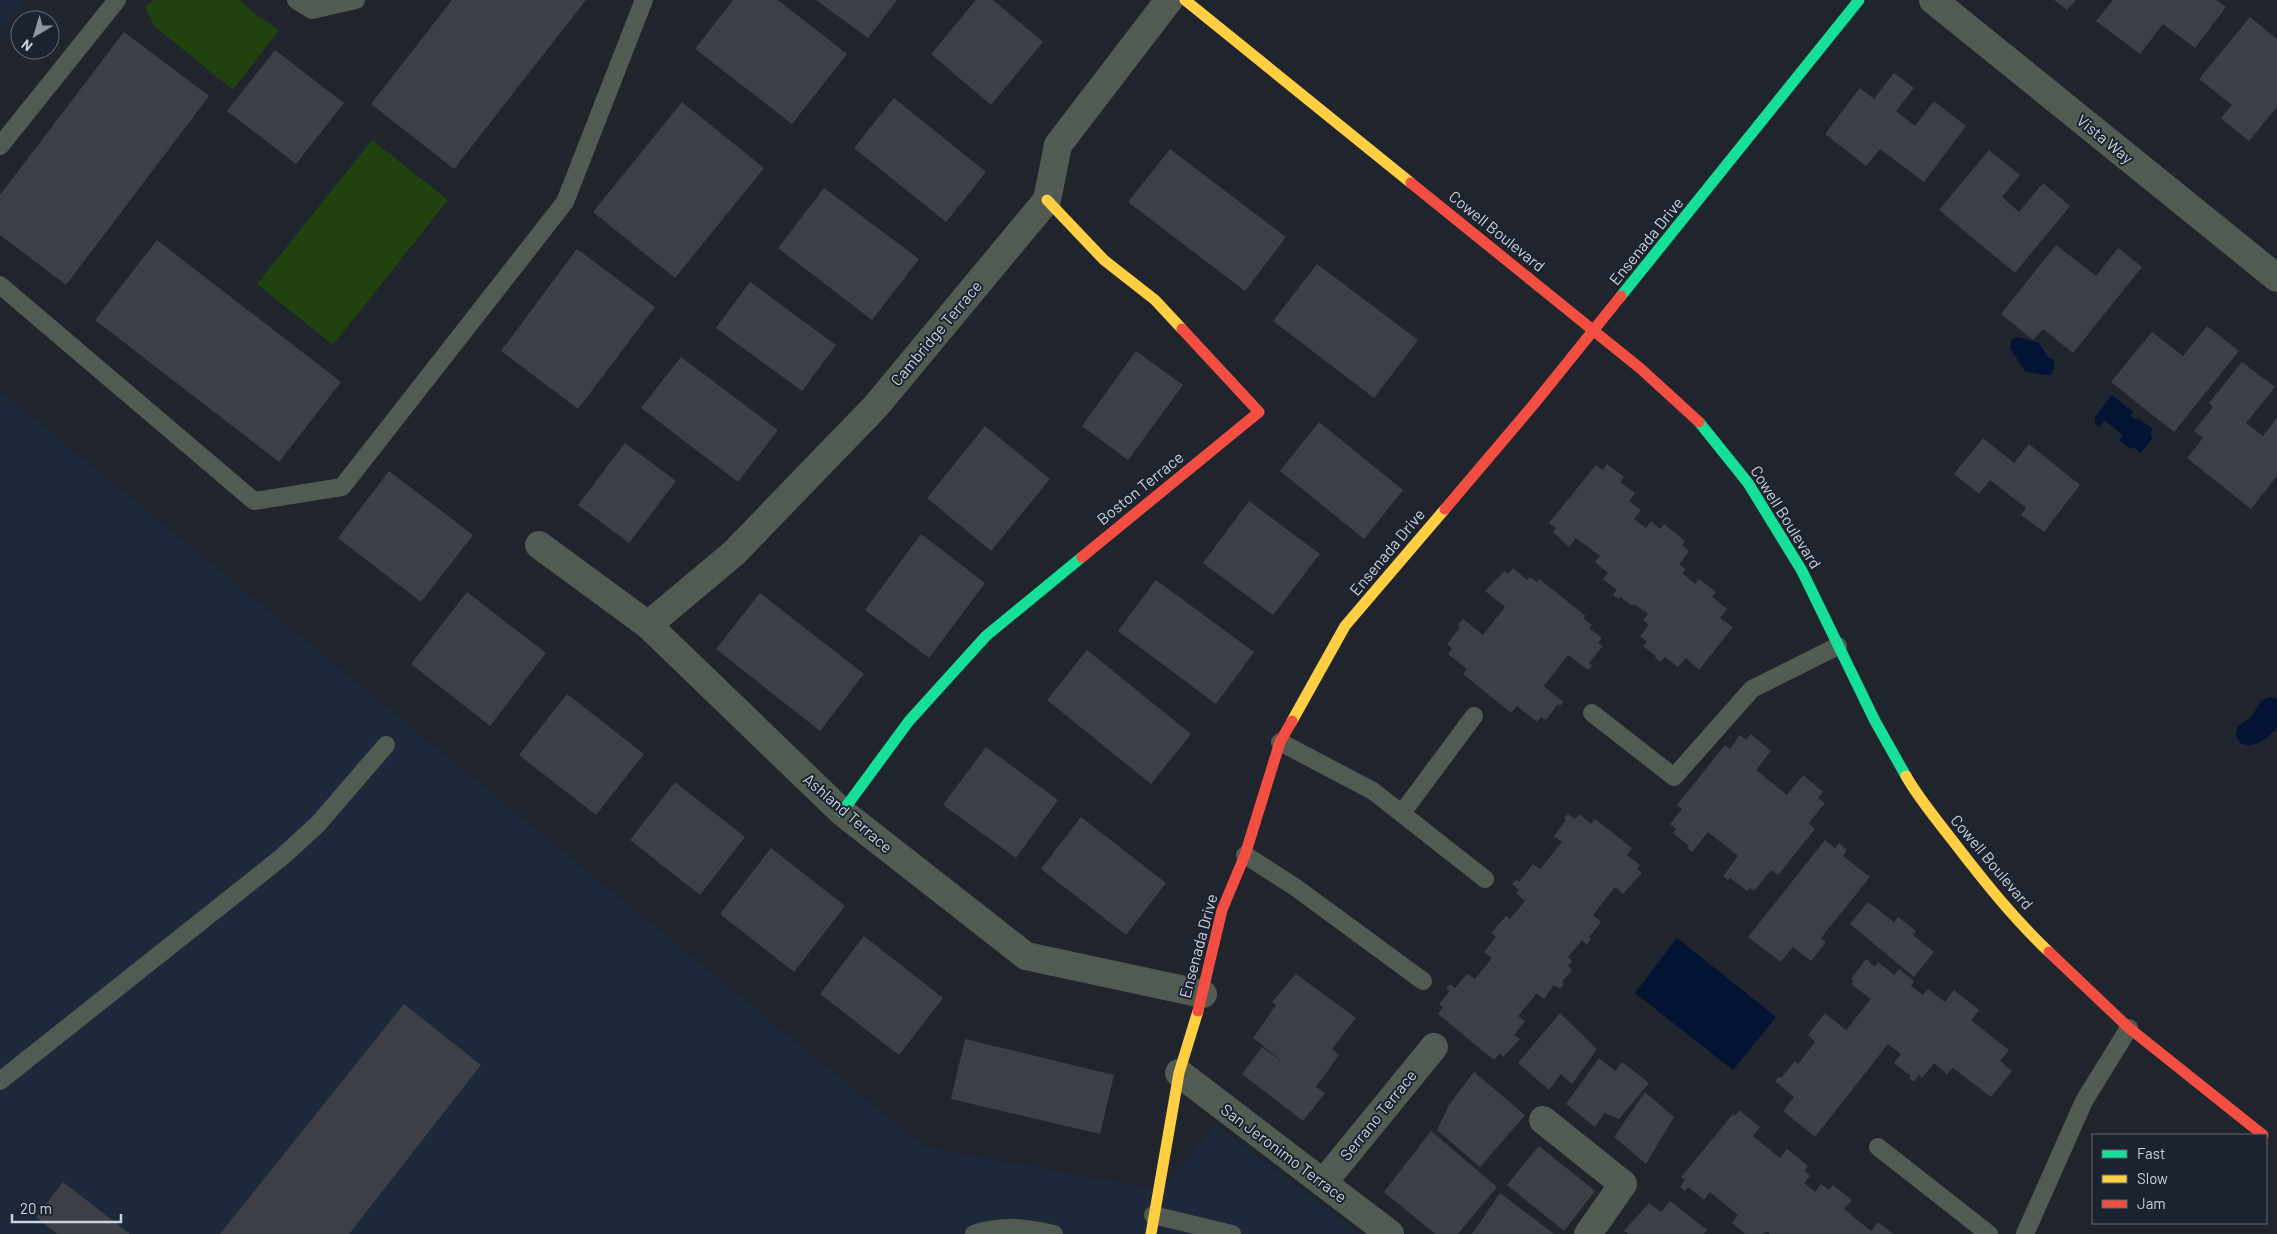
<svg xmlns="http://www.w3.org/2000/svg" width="2277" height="1234" font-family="Barlow,sans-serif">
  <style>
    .built { fill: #1d283a }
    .green { fill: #1f420e }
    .water { fill: #031334 }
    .building { fill: #3c3f46 }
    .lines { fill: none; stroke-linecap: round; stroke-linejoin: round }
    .lane { stroke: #525b51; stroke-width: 18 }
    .street { stroke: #525b51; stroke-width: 28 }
    .fast { stroke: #16e098; stroke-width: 11 }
    .slow { stroke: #ffcf43; stroke-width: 11 }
    .jam { stroke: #f24e42; stroke-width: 11 }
    .labels { text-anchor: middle; stroke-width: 4; stroke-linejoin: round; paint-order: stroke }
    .street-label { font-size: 16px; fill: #ccd2db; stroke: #1b2331 }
  </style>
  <rect width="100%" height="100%" fill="#20242c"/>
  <g class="built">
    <polygon points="0,0 24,0 0,31"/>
    <polygon points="0,391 924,1147 1161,1190 1216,1125 1360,1234 0,1234"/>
  </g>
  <g class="green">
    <polygon points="153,0 240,0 254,13 279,30 233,90 154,26 145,7"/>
    <polygon points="372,140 448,200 333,345 257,284"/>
  </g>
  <g class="water">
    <path d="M2018,337L2039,343L2048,357L2054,360V368L2051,375C2047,376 2029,372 2025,371L2010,348L2012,339Z"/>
    <polygon points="2112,395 2133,412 2131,416 2136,420 2138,418 2153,429 2150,434 2153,437 2141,453 2133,447 2131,449 2119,440 2123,435 2104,420 2099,427 2095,424 2095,417"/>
    <path d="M2270,697L2277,699V728C2267,738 2254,750 2240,743L2236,735L2238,726L2252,716L2261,701Z"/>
    <polygon points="1677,938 1776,1017 1733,1070 1635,993"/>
  </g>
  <g class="building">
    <polygon points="452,0 586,0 454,169 371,104"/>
    <polygon points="733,0 778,0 847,54 792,124 695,49"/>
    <polygon points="816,0 897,0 868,38"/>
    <polygon points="976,0 993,0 1043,42 991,105 931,54"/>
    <polygon points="2054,0 2076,0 2067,10"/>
    <polygon points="2113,0 2216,0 2226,7 2195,48 2163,24 2140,54 2096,21"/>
    <polygon points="2250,17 2277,39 2277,107 2249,141 2221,118 2232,105 2199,79"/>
    <polygon points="124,32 209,96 66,285 0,235 0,195"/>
    <polygon points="275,50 344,103 296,164 227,111"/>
    <polygon points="1894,73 1914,88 1896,111 1915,126 1934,101 1966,126 1924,182 1880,149 1866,166 1825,134 1860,88 1874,99"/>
    <polygon points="894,98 986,172 946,222 854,148"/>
    <polygon points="682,102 764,168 675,278 593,212"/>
    <polygon points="1170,149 1286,237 1245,291 1128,202"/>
    <polygon points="1989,150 2020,175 2002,197 2019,212 2043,183 2070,206 2015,273 1939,210"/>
    <polygon points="824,188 919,259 872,320 778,248"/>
    <polygon points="157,240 341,382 279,462 95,320"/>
    <polygon points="2056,245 2096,276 2118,248 2142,267 2073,353 2043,329 2033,340 2001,314"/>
    <polygon points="577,249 655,307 578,409 501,351"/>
    <polygon points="1317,264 1418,340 1374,398 1273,321"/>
    <polygon points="750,282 836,345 802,391 716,328"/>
    <polygon points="2207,326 2239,351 2174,432 2111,382 2152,332 2183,356"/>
    <polygon points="1136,351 1183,385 1128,460 1082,426"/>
    <polygon points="681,357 778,430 738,482 641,408"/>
    <polygon points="2242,362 2275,387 2246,423 2263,436 2277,418 2277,476 2251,509 2187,458 2203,438 2194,431 2213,407 2209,403"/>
    <polygon points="1319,422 1403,490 1364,539 1280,471"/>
    <polygon points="985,426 1050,479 991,551 927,498"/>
    <polygon points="1983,438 2014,463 2029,444 2080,485 2044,532 2021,515 2026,508 1990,480 1979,494 1954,474"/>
    <polygon points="625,443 676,481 629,543 578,505"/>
    <polygon points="1607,464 1624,477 1620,482 1635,493 1629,501 1641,510 1634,519 1646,528 1651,521 1660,529 1664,524 1685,541 1682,545 1689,551 1679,564 1686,569 1682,573 1695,584 1699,579 1716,592 1712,597 1727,609 1720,618 1733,627 1699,670 1686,658 1678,667 1665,657 1660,662 1655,658 1656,656 1643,646 1647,642 1640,636 1649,625 1643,620 1648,614 1634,604 1632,606 1620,597 1619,599 1613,595 1617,590 1603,579 1608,573 1595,562 1600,556 1576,538 1569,547 1553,532 1556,528 1549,523 1596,465 1603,470"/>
    <polygon points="389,471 473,535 421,602 338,538"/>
    <polygon points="1249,501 1320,554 1273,615 1203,563"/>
    <polygon points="921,534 985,583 929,658 865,610"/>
    <polygon points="1513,568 1527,580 1530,577 1537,582 1539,579 1586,616 1583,618 1592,625 1589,628 1602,638 1598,643 1603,646 1589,663 1592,666 1588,670 1568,655 1544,686 1563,702 1560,706 1558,704 1546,720 1541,717 1537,722 1517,706 1511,713 1463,674 1467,669 1448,654 1452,648 1447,644 1460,627 1458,625 1463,619 1483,635 1505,607 1485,591 1505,571 1508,574"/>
    <polygon points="1156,580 1254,652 1216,704 1118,631"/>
    <polygon points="467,592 546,653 490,726 411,664"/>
    <polygon points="760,593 864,674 820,731 716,649"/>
    <polygon points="1087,650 1191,734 1151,784 1047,700"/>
    <polygon points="567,694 644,754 596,815 519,755"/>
    <polygon points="1751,734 1771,751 1756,770 1787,795 1803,775 1823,792 1818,798 1825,803 1809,823 1815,829 1778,875 1771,870 1754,891 1750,888 1747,891 1730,878 1728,880 1723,876 1738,856 1708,832 1692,852 1687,848 1689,846 1673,833 1676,829 1670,824 1682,809 1677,805 1725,745 1730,749 1740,735 1746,740"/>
    <polygon points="986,747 1058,800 1016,858 943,805"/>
    <polygon points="675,782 745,837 700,895 630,840"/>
    <polygon points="1568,814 1575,819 1580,814 1591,824 1595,819 1632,848 1627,855 1640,865 1637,869 1642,873 1623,894 1615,887 1593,915 1601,922 1589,937 1591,939 1587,945 1582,940 1568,957 1572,961 1568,966 1572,970 1562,982 1564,984 1560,989 1554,985 1544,999 1537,993 1518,1016 1525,1021 1514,1035 1520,1039 1503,1057 1500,1053 1494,1060 1438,1014 1443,1007 1439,1004 1450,991 1446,989 1450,984 1455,988 1467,974 1475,979 1492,958 1484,952 1496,937 1491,933 1506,916 1510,919 1525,901 1516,893 1519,890 1512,884 1516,880 1519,882 1533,864 1540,869 1562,842 1554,836 1566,820 1564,818"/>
    <polygon points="1081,817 1166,883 1126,935 1041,869"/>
    <polygon points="1825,840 1835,848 1839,843 1847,850 1843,856 1870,877 1821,938 1826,942 1811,961 1793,947 1781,962 1748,937"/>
    <polygon points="771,848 845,906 794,972 720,914"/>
    <polygon points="1868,902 1894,922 1898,917 1916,931 1913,935 1934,952 1914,977 1850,924"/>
    <polygon points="864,936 943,998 899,1055 820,994"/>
    <polygon points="1866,959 1875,967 1878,962 1894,975 1899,969 1914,981 1911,986 1923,995 1928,989 1945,1002 1954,990 1979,1010 1971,1020 2009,1050 2000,1061 2012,1071 1991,1097 1953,1068 1947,1074 1934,1063 1922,1078 1919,1075 1914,1082 1909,1078 1911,1076 1894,1063 1901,1054 1888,1044 1815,1137 1783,1111 1794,1097 1775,1081 1779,1077 1781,1078 1795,1061 1798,1064 1815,1042 1808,1035 1825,1013 1846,1030 1871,999 1851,984 1854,981 1851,979"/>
    <polygon points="1296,974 1356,1018 1332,1049 1339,1055 1316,1087 1325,1093 1303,1121 1242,1074 1262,1047 1287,1065 1253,1038 1276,1005 1272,1002"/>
    <polygon points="404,1004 481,1065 349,1234 220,1234"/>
    <polygon points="1560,1013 1597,1049 1572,1084 1561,1074 1549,1090 1518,1063"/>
    <polygon points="965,1039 1114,1075 1100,1134 951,1099"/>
    <polygon points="1599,1058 1615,1071 1622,1062 1649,1083 1619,1119 1604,1113 1595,1127 1566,1104"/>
    <polygon points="1474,1072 1525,1115 1480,1167 1437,1130 1449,1105"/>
    <polygon points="1645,1092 1674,1117 1646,1164 1614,1137"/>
    <polygon points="1739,1110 1760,1127 1753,1136 1780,1158 1787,1149 1808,1166 1805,1171 1810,1176 1804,1183 1815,1192 1821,1184 1829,1190 1833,1185 1852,1200 1844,1209 1871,1231 1878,1222 1893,1234 1770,1234 1766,1231 1764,1234 1745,1234 1732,1223 1738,1215 1710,1192 1704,1200 1688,1187 1685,1191 1680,1187 1685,1180 1681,1177 1733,1114 1735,1116"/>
    <polygon points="1431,1131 1497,1187 1458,1234 1435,1234 1384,1192"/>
    <polygon points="1539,1146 1595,1191 1564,1231 1507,1185"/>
    <polygon points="63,1182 130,1234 57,1234 36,1217"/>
    <polygon points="1500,1193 1554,1234 1472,1234"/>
    <polygon points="1670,1201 1707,1230 1704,1234 1628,1234 1624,1231 1649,1203 1661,1212"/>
  </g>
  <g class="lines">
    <g class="lane">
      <polyline points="296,0 312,10 356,0"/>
      <polyline points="0,146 117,0"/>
      <polyline points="0,285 254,501 342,487 565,202 644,0"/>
      <polyline points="1592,713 1674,777 1752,689 1838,646"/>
      <polyline points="1280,742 1373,791 1485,879"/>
      <polyline points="1402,813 1474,716"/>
      <polyline points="1245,855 1295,887 1423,981"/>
      <polyline points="0,1081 282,857 318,824 386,745"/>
      <polyline points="1878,1147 1989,1234"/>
      <polyline points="1153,1215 1232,1234"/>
      <path d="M974,1234C1000,1224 1027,1228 1054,1234"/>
      <polyline points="2025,1234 2084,1101 2129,1028"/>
    </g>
    <g class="street">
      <polyline points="1933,0 2277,278"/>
      <polyline points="539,545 648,625 842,812 1026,956 1203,994"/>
      <polyline points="648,625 734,553 876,406 1047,200 1058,145 1169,0"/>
      <polyline points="1179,1073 1390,1234"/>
      <polyline points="1543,1120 1623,1184 1588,1234"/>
      <polyline points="1323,1183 1434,1047"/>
    </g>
    <g class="fast">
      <polyline points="1621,296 1859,0"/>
      <polyline points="1699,422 1748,483 1802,571 1875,721 1906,776"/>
      <polyline points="842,812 909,721 986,636 1082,557"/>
    </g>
    <g class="slow">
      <polyline points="1185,0 1411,183"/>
      <polyline points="1047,200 1104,260 1155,300 1182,329"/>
      <polyline points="1292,721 1345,626 1445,509"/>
      <path d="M1906,776C1919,799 1937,820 1953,841C1983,880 2014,919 2049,952"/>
      <polyline points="1151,1234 1179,1073 1198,1011"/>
    </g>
    <g class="jam">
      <polyline points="1411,183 1641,369 1699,422"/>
      <polyline points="1445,509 1534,404 1621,296"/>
      <polyline points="1082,557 1259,412 1182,329"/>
      <polyline points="2049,952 2129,1028 2263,1135"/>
      <polyline points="1198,1011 1222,910 1245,855 1280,742 1292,721"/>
    </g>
  </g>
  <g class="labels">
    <g class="street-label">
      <text transform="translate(2105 139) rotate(39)" y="6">Vista Way</text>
      <text transform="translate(1497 231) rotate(39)" y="6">Cowell Boulevard</text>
      <text transform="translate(1646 241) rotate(-51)" y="6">Ensenada Drive</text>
      <text transform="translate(936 333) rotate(-50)" y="6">Cambridge Terrace</text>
      <text transform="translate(1140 488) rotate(-39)" y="6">Boston Terrace</text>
      <text transform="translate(1786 517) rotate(58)" y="6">Cowell Boulevard</text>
      <text transform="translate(1387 552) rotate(-50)" y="6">Ensenada Drive</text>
      <text transform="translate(848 813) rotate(41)" y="6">Ashland Terrace</text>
      <text transform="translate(1992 862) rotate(50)" y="6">Cowell Boulevard</text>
      <text transform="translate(1198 946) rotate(-75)" y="6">Ensenada Drive</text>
      <text transform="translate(1378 1115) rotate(-51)" y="6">Serrano Terrace</text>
      <text transform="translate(1284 1153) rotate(37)" y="6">San Jeronimo Terrace</text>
    </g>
  </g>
  <rect x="2092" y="1134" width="175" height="90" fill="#1b2331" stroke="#626975"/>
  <rect x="2102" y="1150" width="25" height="8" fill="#16e098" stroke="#626975"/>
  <text x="2137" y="1159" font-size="15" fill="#ccd2db">Fast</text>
  <rect x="2102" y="1175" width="25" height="8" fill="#ffcf43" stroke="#626975"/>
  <text x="2137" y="1184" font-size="15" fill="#ccd2db">Slow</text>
  <rect x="2102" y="1200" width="25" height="8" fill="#f24e42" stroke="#626975"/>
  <text x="2137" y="1209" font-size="15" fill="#ccd2db">Jam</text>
  <g transform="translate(35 35) rotate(218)"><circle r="24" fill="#1b2331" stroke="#626975"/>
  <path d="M0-4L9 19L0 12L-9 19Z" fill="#90959e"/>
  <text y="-8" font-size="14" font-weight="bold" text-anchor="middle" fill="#ccd2db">N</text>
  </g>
  <path d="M12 1214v8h109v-8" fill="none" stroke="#ccd2db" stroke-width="2.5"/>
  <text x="20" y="1214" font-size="15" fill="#ccd2db" stroke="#1b2331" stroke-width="4" paint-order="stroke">20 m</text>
</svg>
